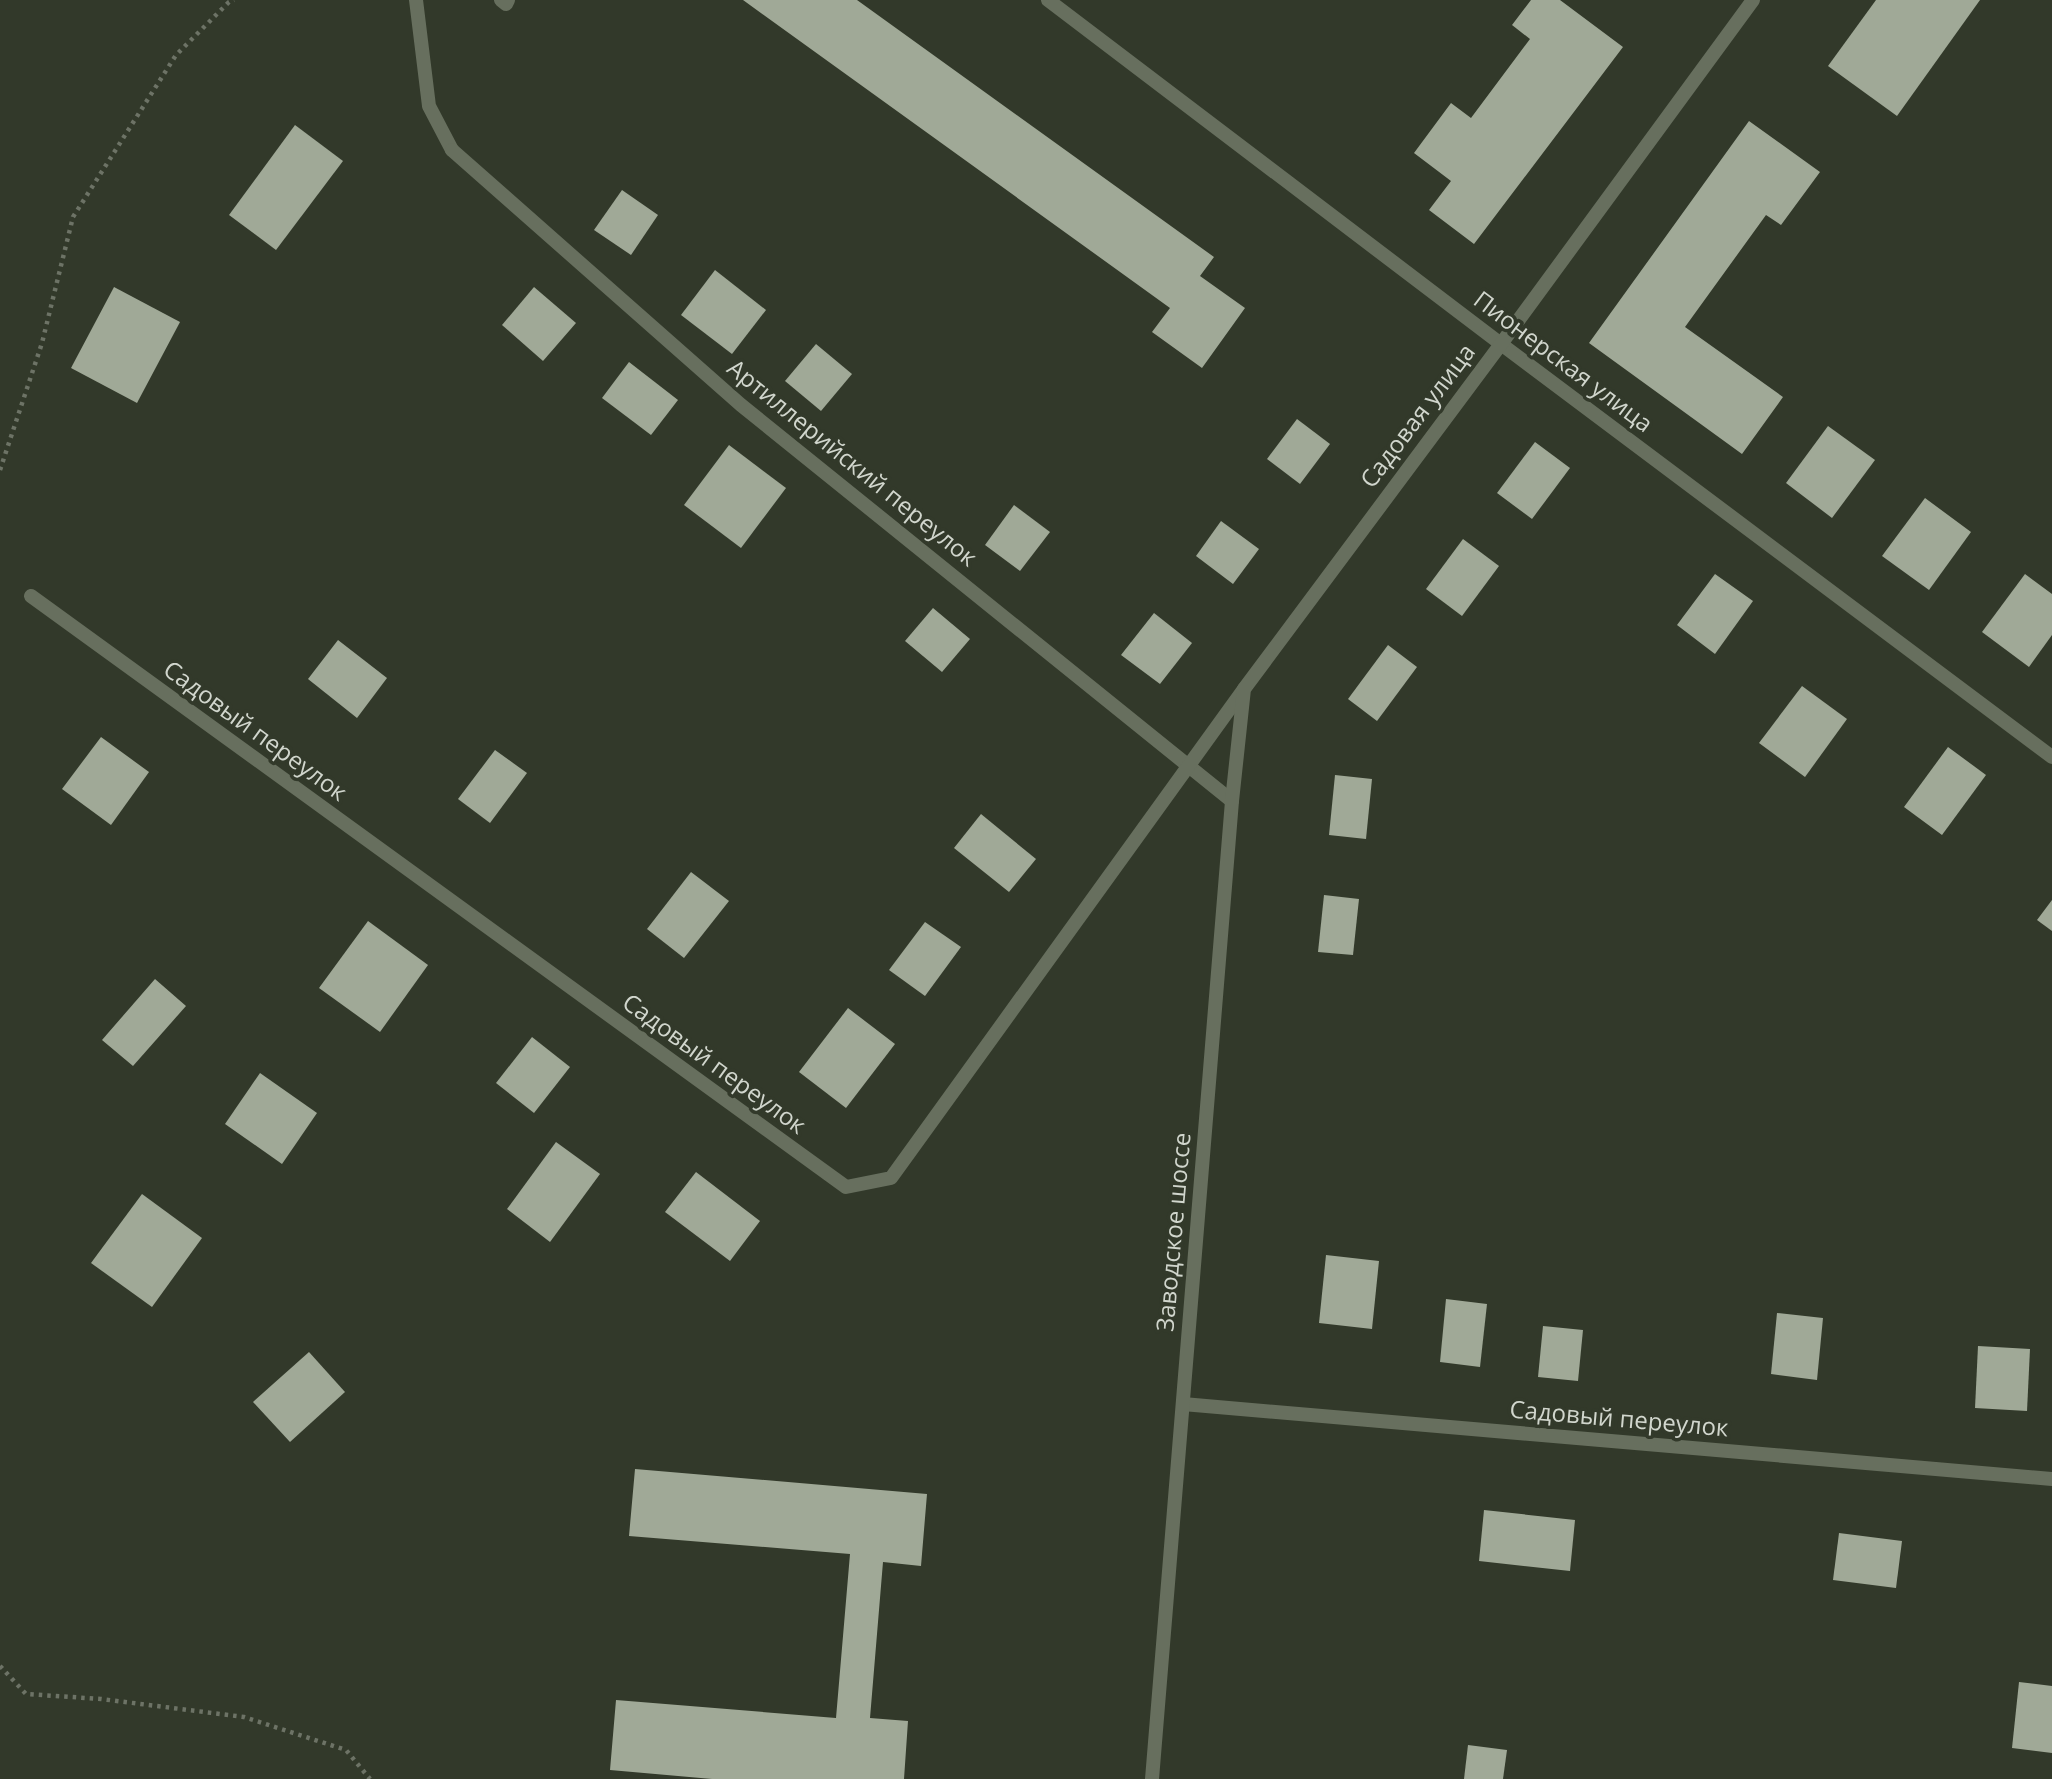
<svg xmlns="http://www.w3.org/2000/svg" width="2052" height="1779" font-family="'Open Sans',sans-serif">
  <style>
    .building { fill: #a0a997 }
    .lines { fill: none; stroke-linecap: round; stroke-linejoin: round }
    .path { stroke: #6d7366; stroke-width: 4.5; stroke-dasharray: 3.5 5; stroke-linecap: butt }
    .service { stroke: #676f5e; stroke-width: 14 }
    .minor { stroke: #676f5e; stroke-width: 14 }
    .tertiary { stroke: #676f5e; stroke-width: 14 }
    .labels { text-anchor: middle; stroke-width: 7; stroke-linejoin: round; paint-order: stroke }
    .street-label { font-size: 24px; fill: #d1d6cd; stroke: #32392a }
  </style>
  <rect width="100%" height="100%" fill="#32392a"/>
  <g class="building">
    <polygon points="743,0 857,0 1214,257 1200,276 1245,308 1202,368 1152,332 1170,308"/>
    <polygon points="1531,0 1560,0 1623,47 1474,244 1429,210 1451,181 1414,153 1451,103 1471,118 1530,39 1512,25"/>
    <polygon points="1876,0 1980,0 1897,116 1828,66"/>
    <polygon points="1749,121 1820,172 1781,225 1766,215 1685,327 1783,397 1742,454 1589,343"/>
    <polygon points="295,125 343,161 276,250 229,215"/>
    <polygon points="622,190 658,215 631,255 594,230"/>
    <polygon points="715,270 766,310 732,354 681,315"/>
    <polygon points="114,287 180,322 137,403 71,368"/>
    <polygon points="534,287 576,323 543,361 502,325"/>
    <polygon points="816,344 852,374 821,411 785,381"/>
    <polygon points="629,362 678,400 651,435 602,398"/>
    <polygon points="1297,419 1330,444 1300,484 1267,459"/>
    <polygon points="1828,426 1875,460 1832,518 1786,483"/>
    <polygon points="1535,442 1570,468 1532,519 1497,493"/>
    <polygon points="729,445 786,488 741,548 684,505"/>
    <polygon points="1925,498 1971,532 1929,590 1882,556"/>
    <polygon points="1014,505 1050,532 1020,571 985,545"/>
    <polygon points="1221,521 1259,549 1233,584 1196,556"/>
    <polygon points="1463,539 1499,566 1462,616 1426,589"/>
    <polygon points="1715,574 1753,601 1715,654 1677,625"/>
    <polygon points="2025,574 2052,594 2052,635 2029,667 1982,632"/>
    <polygon points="933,608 970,639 942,672 905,641"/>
    <polygon points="1154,613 1192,643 1160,684 1121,655"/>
    <polygon points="338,640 387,678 357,718 308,679"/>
    <polygon points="1388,645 1417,667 1377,721 1348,699"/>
    <polygon points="1802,686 1847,719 1805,777 1759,743"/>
    <polygon points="101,737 149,772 111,825 62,789"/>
    <polygon points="1948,747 1986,775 1942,835 1904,807"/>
    <polygon points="495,750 527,773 490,823 458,799"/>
    <polygon points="1335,775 1372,779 1366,839 1329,835"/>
    <polygon points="981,814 1036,859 1009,892 954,848"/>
    <polygon points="691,872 729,901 684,958 647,929"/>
    <polygon points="1324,895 1359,899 1353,955 1318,952"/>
    <polygon points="2052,900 2052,931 2037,920"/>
    <polygon points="368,921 428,965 380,1032 319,988"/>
    <polygon points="925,922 961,947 925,996 889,970"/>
    <polygon points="155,979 186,1006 133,1066 102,1040"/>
    <polygon points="848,1008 895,1044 846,1108 799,1072"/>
    <polygon points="532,1037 570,1067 534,1113 496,1083"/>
    <polygon points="260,1073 317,1113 282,1164 225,1124"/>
    <polygon points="556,1142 600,1174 550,1242 507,1209"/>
    <polygon points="696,1172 760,1221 730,1261 665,1212"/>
    <polygon points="142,1194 202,1238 152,1307 91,1263"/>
    <polygon points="1326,1255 1379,1261 1372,1329 1319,1323"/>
    <polygon points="1446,1299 1487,1304 1480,1367 1440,1362"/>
    <polygon points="1777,1313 1823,1318 1817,1380 1771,1374"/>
    <polygon points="1543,1326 1583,1330 1578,1381 1538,1377"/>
    <polygon points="1978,1346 2030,1349 2027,1411 1975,1408"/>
    <polygon points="309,1352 345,1392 290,1442 253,1402"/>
    <polygon points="635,1469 927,1494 921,1566 883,1562 870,1718 908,1721 904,1779 712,1779 610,1770 616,1700 836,1718 850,1554 629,1536"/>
    <polygon points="1484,1510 1575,1520 1570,1571 1479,1561"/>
    <polygon points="1839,1533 1902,1541 1896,1588 1833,1580"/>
    <polygon points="2019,1682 2052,1686 2052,1753 2012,1748"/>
    <polygon points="1468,1745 1507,1750 1503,1779 1464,1779"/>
  </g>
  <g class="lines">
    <g class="path">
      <polyline points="0,470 42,343 73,217 176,55 229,2 234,0"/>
      <polyline points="0,1666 26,1694 101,1699 244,1717 346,1750 370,1779"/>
    </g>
    <g class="service">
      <polyline points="416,0 429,106 452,150"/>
      <polyline points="501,0 506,4 508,0"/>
    </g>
    <g class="minor">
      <polyline points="452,150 741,405 1232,801"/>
      <polyline points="31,596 846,1187 891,1178 1244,689"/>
      <polyline points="1183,1404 2052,1479"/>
    </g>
    <g class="tertiary">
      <polyline points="1048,0 1501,344 2052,757"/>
      <polyline points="1152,1779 1232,801 1244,689 1501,344 1753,0"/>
    </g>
  </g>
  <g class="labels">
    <g class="street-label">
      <text transform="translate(1563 362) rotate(37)" y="8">Пионерская улица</text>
      <text transform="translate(1418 416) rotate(-53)" y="8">Садовая улица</text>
      <text transform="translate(852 463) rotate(39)" y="8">Артиллерийский переулок</text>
      <text transform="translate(255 731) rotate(36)" y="8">Садовый переулок</text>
      <text transform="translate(714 1064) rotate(36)" y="8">Садовый переулок</text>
      <text transform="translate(1174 1232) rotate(-85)" y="8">Заводское шоссе</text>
      <text transform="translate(1619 1419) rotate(5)" y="8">Садовый переулок</text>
    </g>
  </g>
</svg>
